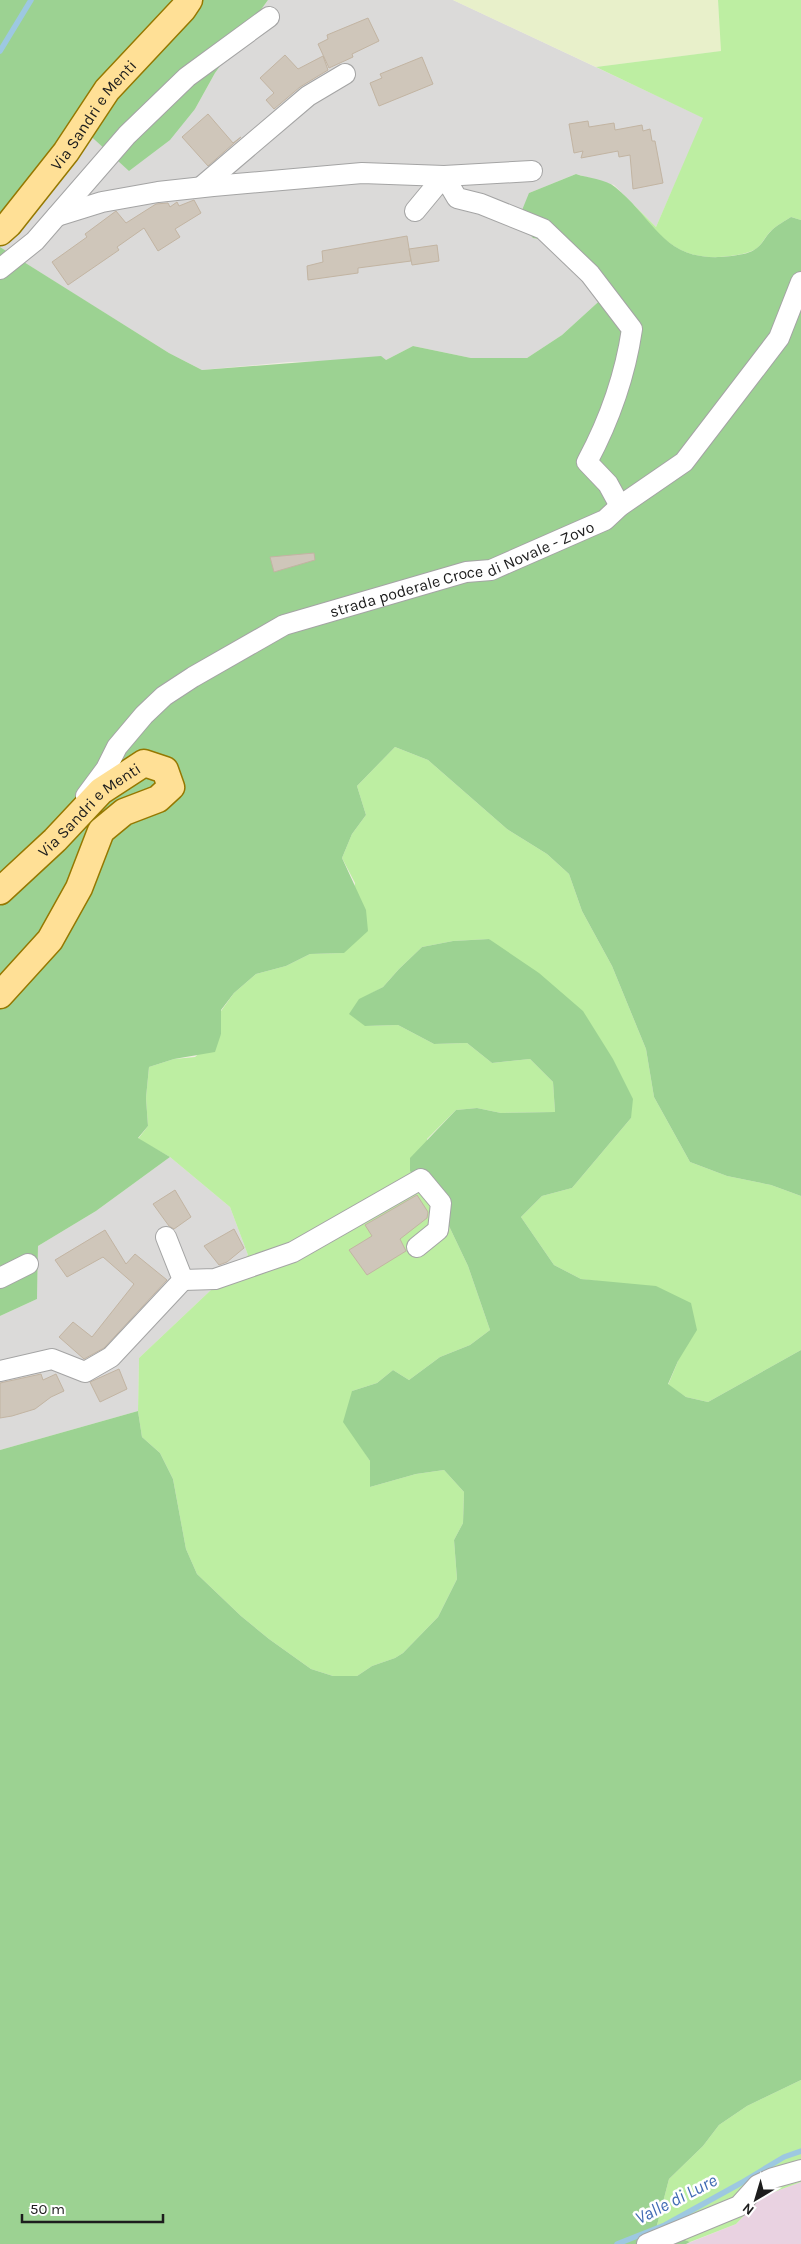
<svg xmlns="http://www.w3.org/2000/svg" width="801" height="2244" font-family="Karla,sans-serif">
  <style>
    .residential { fill: #dbdad9 }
    .industrial { fill: #e9d2e1 }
    .farmland { fill: #e8f0ca }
    .grass { fill: #bdeea2 }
    .forest { fill: #9cd292 }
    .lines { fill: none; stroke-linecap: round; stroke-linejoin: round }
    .stream { stroke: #9dc8e1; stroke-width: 5.5 }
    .building { fill: #cfc6ba; stroke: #c2b4a2 }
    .minor-casing { stroke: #a4a4a4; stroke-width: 22 }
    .major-casing { stroke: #957800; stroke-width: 29 }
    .minor { stroke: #fff; stroke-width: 20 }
    .major { stroke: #ffe096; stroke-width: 26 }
    .labels { text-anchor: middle; stroke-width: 5; stroke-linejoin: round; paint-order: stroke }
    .street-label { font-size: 16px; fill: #1d1d1d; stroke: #fff }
    .water-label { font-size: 18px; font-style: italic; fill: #416bb4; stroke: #fff }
  </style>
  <rect width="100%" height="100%" fill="#efece1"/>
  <g class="residential">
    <polygon points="268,0 453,0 704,118 656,227 614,185 576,174 529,193 533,238 556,242 607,294 562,335 527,358 471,358 413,346 386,360 288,362 202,370 169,353 76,295 0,247 0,242 84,129 112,155 195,109 215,73"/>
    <polygon points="170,1157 230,1207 248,1255 139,1358 138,1411 0,1450 0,1316 37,1299 38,1246 96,1211"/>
  </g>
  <polygon class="industrial" points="801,2182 801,2244 686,2244 736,2224 763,2196"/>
  <polygon class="farmland" points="453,0 718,0 722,51 596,67"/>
  <g class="grass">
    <path d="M718,0H801V220L791,217C785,221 777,225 772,230C765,236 761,247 754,250C744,255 730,256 720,257C677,259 660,237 635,206L656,227L703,118L596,67L721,51Z"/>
    <polygon points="395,747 428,760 507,829 547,854 569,874 582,911 612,966 646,1049 654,1097 690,1162 727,1176 771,1185 801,1196 801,1350 708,1402 686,1397 668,1385 678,1361 612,1283 581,1279 554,1265 521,1217 542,1196 572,1188 631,1118 489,939 453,941 422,947 399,969 383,987 359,1000 366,1026 398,1025 434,1044 467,1043 492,1063 530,1059 553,1082 555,1112 501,1113 477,1108 456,1110 427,1139 439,1205 468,1266 490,1330 470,1345 440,1357 409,1380 393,1370 377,1383 352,1391 358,1442 370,1461 370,1487 416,1474 444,1470 464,1492 463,1523 454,1540 457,1579 438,1617 403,1653 395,1658 372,1666 357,1676 333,1676 311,1669 269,1639 241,1616 197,1574 186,1549 173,1479 160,1453 142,1437 138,1411 139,1358 248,1255 230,1207 170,1157 138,1139 148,1126 146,1098 149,1067 174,1059 195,1057 221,1034 221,1011 234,993 256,974 286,966 310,954 344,953 355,883 342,858 352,834 366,815 357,786"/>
    <polygon points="801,2080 801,2182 763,2196 736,2224 690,2242 656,2229 669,2179 703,2146 719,2125 747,2106"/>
  </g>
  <g class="forest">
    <polygon points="0,0 268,0 215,73 195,109 170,140 129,171 84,130 0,242"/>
    <path d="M576,174C587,178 606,179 615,187C654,218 662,260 721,257C731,256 746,255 754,250C762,246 766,235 772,230C777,225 785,221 791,217L801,220V1196L771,1185L727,1176L690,1162L654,1097L646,1049L612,966L582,911L569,874L547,854L507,829L428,760L395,747L357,786L366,815L352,834L342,858L366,910L368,931L344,953L310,954L286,966L256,974L234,993L221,1010V1034L215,1052L174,1059L149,1067L146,1098L148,1126L138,1138L170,1157L96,1211L38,1246L37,1299L0,1316V247L169,353L202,370L381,356L386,360L413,346L471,358H527L562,335L607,294L556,242L533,238L518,220L529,193Z"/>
    <polygon points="489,939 539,973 583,1011 613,1059 633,1099 631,1118 572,1188 542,1196 521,1217 554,1265 581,1279 656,1286 691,1303 697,1330 678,1361 668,1384 686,1397 708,1402 801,1350 801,2080 747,2106 719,2125 703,2146 669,2179 656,2229 690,2242 686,2244 0,2244 0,1450 138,1411 142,1437 160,1453 173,1479 186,1549 197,1574 241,1616 269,1639 311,1669 333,1676 357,1676 372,1666 395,1658 403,1653 438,1617 457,1579 454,1540 463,1523 464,1492 444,1470 416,1474 370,1487 370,1461 343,1422 352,1391 377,1383 393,1370 409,1380 440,1357 470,1345 490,1330 468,1266 439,1205 410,1171 410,1158 456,1110 477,1108 501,1113 555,1112 553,1082 530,1059 492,1063 467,1043 434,1044 398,1025 365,1026 349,1014 359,999 383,987 399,969 422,947 453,941"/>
  </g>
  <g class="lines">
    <g class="stream">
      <polyline points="0,51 31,0"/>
      <polyline points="617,2244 665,2225 741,2183 784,2157 801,2151"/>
    </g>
  </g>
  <g class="building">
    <polygon points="368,18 379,41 352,54 353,57 329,68 318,44 328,39 327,35"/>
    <polygon points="285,55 298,69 323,56 328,70 300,87 274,109 266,100 274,93 260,78"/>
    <polygon points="422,57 433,84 379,106 370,83 382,78 380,74"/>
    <polygon points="208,114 233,143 241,137 208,166 182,137"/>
    <polygon points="588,121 589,127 614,123 615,130 642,125 643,131 650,129 652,141 655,141 663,183 633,189 630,155 619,157 618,151 581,158 583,151 574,153 569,124"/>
    <polygon points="194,200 201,213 175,229 180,237 158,251 144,228 117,247 119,250 68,285 52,262 87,237 85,234 116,211 126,223 156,204 168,203 170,207 177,202 179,206"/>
    <polygon points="407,236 411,261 358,268 358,273 308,280 307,266 323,262 322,251"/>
    <polygon points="437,245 439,261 412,265 409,249"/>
    <polygon points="314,553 315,560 274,572 270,557"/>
    <polygon points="175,1190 191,1217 174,1229 169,1226 153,1204"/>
    <polygon points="417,1195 428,1212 427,1218 400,1239 406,1251 367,1275 349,1250 372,1236 365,1225"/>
    <polygon points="234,1229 244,1248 227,1262 219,1265 204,1246"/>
    <polygon points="105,1230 126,1264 135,1254 167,1280 104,1348 84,1359 59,1337 73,1322 92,1337 134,1284 103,1257 67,1277 55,1260"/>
    <polygon points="119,1369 127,1389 100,1402 90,1382"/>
    <polygon points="41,1374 43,1380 56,1374 64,1391 51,1397 35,1409 12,1416 0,1418 0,1383"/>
  </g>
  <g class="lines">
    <g class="minor-casing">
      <g id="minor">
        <polyline points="201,187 308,96 345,74"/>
        <path d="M415,211L444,176L457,198L481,204L543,229L590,274L632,329C625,377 610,419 587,462L608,484L620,506"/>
        <polyline points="57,216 102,202 158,192 213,186 362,173 444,176 532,171"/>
        <polyline points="0,269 35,241 127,135 187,77 269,17"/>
        <path id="s1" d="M86,796L106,769L117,747L144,715L164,696L193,677L284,625L466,572L491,570L605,520L620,506L684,462L779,338L801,282"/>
        <polyline points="0,1278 28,1264"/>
        <polyline points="183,1280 215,1279 293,1252 421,1179 441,1203 438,1230 417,1247"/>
        <polyline points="0,1371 52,1359 85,1372 111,1357 183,1280 166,1237"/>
        <polyline points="647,2244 739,2206 758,2185 773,2178 801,2170"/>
      </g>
    </g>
    <g class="major-casing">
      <g id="major">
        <path id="s2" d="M0,232L9,224L66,152L107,90L183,9L189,0"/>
        <path id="s3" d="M0,891L55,840L101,791L144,763L165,770L171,787L158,799L124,812L101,831L79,888L50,940L0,995"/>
      </g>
    </g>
    <use href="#minor" class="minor"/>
    <use href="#major" class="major"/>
  </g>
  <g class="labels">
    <g class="street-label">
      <text dy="6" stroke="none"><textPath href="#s2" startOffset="150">Via Sandri e Menti</textPath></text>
      <text dy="6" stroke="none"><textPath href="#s1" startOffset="454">strada poderale Croce di Novale - Zovo</textPath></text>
      <text dy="6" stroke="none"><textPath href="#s3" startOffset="121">Via Sandri e Menti</textPath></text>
    </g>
    <g class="water-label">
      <text transform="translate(676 2199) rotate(-27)" y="6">Valle di Lure</text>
    </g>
  </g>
  <g transform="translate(756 2199) rotate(218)" stroke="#ffffff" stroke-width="4" paint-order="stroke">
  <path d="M0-4L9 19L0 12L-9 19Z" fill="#1d1d1d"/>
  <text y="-8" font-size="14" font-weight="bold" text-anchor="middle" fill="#1d1d1d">N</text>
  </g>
  <path d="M22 2214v8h141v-8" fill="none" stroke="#1d1d1d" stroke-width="2.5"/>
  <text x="30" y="2214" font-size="15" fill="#1d1d1d" stroke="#ffffff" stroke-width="4" paint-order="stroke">50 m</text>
</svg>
